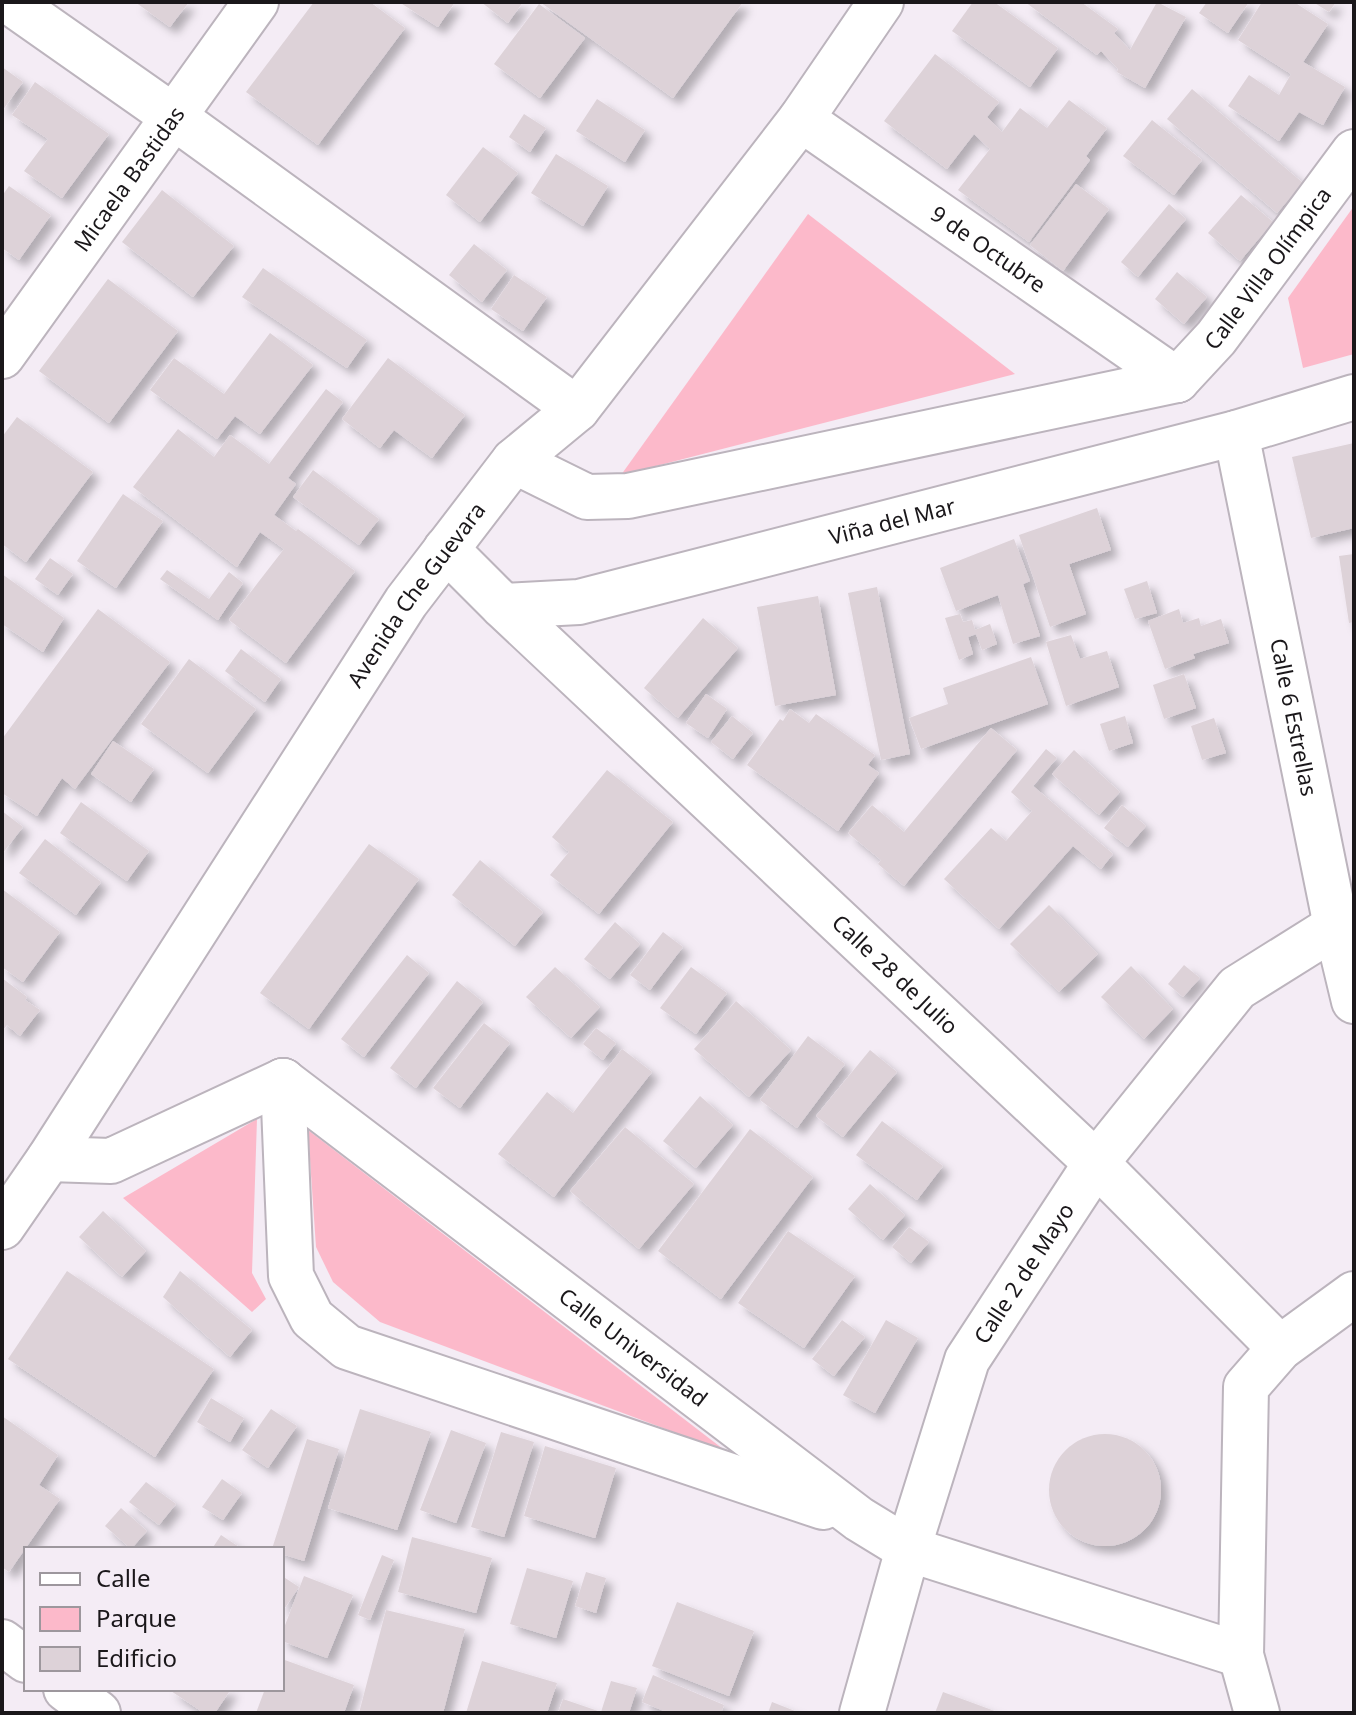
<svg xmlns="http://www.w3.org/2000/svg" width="1356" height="1715" font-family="'Noto Sans',sans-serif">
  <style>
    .green { fill: #fcb9ca }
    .building { fill: #ddd2d8; filter: url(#shadow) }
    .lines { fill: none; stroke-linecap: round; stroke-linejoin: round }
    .minor-casing { stroke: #bcb4bd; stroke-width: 48 }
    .minor { stroke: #fff; stroke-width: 44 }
    .labels { text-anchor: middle; stroke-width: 6; stroke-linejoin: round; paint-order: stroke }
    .street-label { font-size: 22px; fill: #1a171a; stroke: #f4ecf5 }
  </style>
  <defs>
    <filter id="shadow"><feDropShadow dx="7" dy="7" stdDeviation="4" flood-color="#0004"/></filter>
  </defs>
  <rect width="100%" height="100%" fill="#f4ecf5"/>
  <g class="green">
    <polygon points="1354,206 1354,354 1303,368 1288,298"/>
    <polygon points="808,214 1015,374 621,475"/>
    <polygon points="257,1119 252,1273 266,1299 252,1312 123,1198"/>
    <polygon points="308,1130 727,1452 380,1322 333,1282 316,1247"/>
  </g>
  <g class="building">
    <polygon points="135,2 189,2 170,27"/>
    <polygon points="314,2 370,2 405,28 318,145 246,92"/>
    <polygon points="399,2 455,2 438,27"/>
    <polygon points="481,2 523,2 508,23"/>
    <polygon points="540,2 743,2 673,98"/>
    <polygon points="973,2 994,2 1058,48 1030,87 952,31"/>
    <polygon points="1025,2 1081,2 1118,29 1114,33 1130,50 1157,2 1186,17 1145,88 1117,72 1118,69 1101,51 1097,55"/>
    <polygon points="1207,2 1249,2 1228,33 1199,13"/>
    <polygon points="1262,2 1294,2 1328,24 1303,62 1345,87 1323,125 1299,112 1279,141 1228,106 1249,75 1279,95 1291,74 1238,40"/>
    <polygon points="1313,2 1336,2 1329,12"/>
    <polygon points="539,4 585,38 540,98 494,64"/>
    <polygon points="935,54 999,102 987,117 1002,132 1020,108 1047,128 1069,100 1107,128 1086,156 1090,160 1029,242 958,190 990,149 974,134 947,169 884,121"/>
    <polygon points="2,67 23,82 2,111"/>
    <polygon points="35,82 109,134 62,198 24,171 48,139 12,115"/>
    <polygon points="1192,89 1303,183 1277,213 1167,119"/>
    <polygon points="597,99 645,130 625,162 576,131"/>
    <polygon points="524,114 546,128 530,152 509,137"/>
    <polygon points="1152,120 1202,160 1174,195 1123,156"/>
    <polygon points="483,147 518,173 480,222 446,195"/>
    <polygon points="556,154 608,186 583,226 531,193"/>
    <polygon points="1076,184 1109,209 1063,271 1030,245"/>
    <polygon points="9,186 51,215 19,260 2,248 2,196"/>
    <polygon points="162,190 234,246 193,297 122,242"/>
    <polygon points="1241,195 1273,222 1240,261 1208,233"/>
    <polygon points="1169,204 1186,219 1138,277 1121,262"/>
    <polygon points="474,244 507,270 482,302 449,275"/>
    <polygon points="263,268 367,340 347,368 242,297"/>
    <polygon points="1177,272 1207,297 1184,324 1155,299"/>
    <polygon points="514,275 547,297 523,331 491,309"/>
    <polygon points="108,279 178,331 109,423 39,371"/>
    <polygon points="270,333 313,365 260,434 235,416 217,439 150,390 174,358 224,394"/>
    <polygon points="388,358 465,415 432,458 394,430 380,448 342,419"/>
    <polygon points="326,389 343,402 288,478 296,484 274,515 296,531 298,529 355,571 286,663 229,620 284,549 260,532 237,567 133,487 178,429 214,457 230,435 269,464"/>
    <polygon points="17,417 93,472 26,562 2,544 2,437"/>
    <polygon points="1354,443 1354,528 1311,538 1292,457"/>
    <polygon points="313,470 379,519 359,545 293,497"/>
    <polygon points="123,494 163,521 116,588 77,561"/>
    <polygon points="1097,508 1111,550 1069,564 1086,614 1050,627 1019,535"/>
    <polygon points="1014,539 1030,581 1023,584 1040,636 1013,644 998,595 956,611 940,568"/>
    <polygon points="1354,554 1354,622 1349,623 1339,556"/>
    <polygon points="50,558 73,574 58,595 35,579"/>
    <polygon points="167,570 209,599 229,572 243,583 218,620 160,579"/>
    <polygon points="2,574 64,618 43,652 2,624"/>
    <polygon points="1147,581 1157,613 1135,619 1124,589"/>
    <polygon points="877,587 910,754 881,760 848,593"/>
    <polygon points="818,596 836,695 775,706 757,607"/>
    <polygon points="98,609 170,662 75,789 62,778 37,816 2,793 2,739"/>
    <polygon points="1179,609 1183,623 1199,618 1201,626 1221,619 1229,643 1193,654 1195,658 1165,669 1148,621"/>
    <polygon points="960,614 963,622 972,620 975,630 990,624 997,644 982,650 976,634 968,637 973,654 959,660 945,618"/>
    <polygon points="703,618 738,648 678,718 644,688"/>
    <polygon points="1071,635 1080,659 1107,651 1119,687 1066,706 1046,642"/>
    <polygon points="241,649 281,679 265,702 225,671"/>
    <polygon points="1031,657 1048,704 921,749 909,718 948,704 943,688"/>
    <polygon points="189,659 256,709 208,773 141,724"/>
    <polygon points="1184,674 1196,708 1164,719 1153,685"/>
    <polygon points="706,694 727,709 708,738 686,723"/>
    <polygon points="790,709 809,723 816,714 875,755 868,765 879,773 838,831 747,765 780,719 783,721"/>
    <polygon points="732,716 753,733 733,759 711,742"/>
    <polygon points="1125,716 1133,743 1109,751 1100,724"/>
    <polygon points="1214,718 1226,753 1202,760 1191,726"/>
    <polygon points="991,728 1017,750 904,886 878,864 881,860 848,833 872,805 904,832"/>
    <polygon points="113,741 154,769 131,802 91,774"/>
    <polygon points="1046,749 1057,758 1033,786 1113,854 1101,869 1073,846 999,929 944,879 991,828 1006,841 1032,811 1011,792"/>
    <polygon points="1074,750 1120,792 1099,815 1052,774"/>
    <polygon points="607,770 673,822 599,914 550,875 569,852 552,837"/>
    <polygon points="81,802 149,851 127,881 60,833"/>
    <polygon points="1122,805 1146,826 1128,847 1104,828"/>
    <polygon points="2,811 23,827 2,854"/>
    <polygon points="45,839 101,882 76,915 19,873"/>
    <polygon points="369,844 419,879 309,1029 260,993"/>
    <polygon points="480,860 543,912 515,946 452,895"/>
    <polygon points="2,889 60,932 23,982 2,967"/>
    <polygon points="1049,905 1098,954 1059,992 1010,944"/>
    <polygon points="615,922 640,944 610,979 584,959"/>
    <polygon points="663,932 683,947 650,990 630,975"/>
    <polygon points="407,955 429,973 364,1057 341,1039"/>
    <polygon points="1184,965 1200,978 1183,997 1168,984"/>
    <polygon points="1131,966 1173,1009 1144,1039 1101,997"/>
    <polygon points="555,967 600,1007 571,1038 526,997"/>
    <polygon points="691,967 727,993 696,1034 660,1008"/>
    <polygon points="2,978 27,997 25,1000 40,1010 20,1036 7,1025 2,1031"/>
    <polygon points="457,981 483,1002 416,1088 390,1068"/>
    <polygon points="736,1001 791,1050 749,1097 694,1049"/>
    <polygon points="484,1023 510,1043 460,1108 433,1088"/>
    <polygon points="596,1028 616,1043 603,1060 583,1044"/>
    <polygon points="808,1036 845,1064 797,1128 760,1100"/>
    <polygon points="622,1049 652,1072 554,1197 498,1154 547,1092 573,1113"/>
    <polygon points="870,1050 897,1072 843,1137 816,1116"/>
    <polygon points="700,1096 733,1125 696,1168 663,1141"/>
    <polygon points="882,1121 943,1166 917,1200 856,1155"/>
    <polygon points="625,1127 694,1184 639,1249 570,1191"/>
    <polygon points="750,1129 813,1177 721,1299 658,1251"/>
    <polygon points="870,1184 905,1215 883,1240 848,1209"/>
    <polygon points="103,1211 146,1251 122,1277 79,1237"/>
    <polygon points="909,1227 929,1242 911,1263 892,1247"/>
    <polygon points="788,1231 855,1276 804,1348 738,1303"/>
    <polygon points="67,1271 214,1369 155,1457 8,1359"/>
    <polygon points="180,1271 252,1330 230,1357 163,1297"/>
    <polygon points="842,1320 865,1337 834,1376 812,1359"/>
    <polygon points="886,1320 918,1338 875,1413 843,1395"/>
    <polygon points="211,1398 244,1418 230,1442 197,1422"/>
    <polygon points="271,1409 297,1426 268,1468 242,1450"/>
    <polygon points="360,1409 431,1432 397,1530 328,1508"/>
    <polygon points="2,1416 58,1455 39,1485 60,1499 9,1572 2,1567"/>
    <polygon points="451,1430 486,1443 456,1523 420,1510"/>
    <polygon points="501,1432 534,1442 504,1537 471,1527"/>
    <circle cx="1105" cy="1490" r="56"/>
    <polygon points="307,1439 339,1449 304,1561 282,1554 282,1549 272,1549"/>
    <polygon points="545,1446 616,1468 595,1538 524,1516"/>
    <polygon points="222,1479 242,1493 223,1520 202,1507"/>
    <polygon points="146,1482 176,1504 159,1525 129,1502"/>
    <polygon points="121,1508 147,1531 131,1549 105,1526"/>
    <polygon points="221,1535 242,1549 212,1549"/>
    <polygon points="412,1537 492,1558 476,1613 398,1592"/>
    <polygon points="382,1555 394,1560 370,1620 358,1615"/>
    <polygon points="527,1568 573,1581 556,1638 510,1624"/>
    <polygon points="586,1572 606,1578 596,1613 575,1606"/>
    <polygon points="282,1576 299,1587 282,1612"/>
    <polygon points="304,1576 353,1595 327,1658 282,1641 282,1633"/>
    <polygon points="677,1602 754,1631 729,1696 652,1666"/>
    <polygon points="386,1610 465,1629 443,1713 359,1713"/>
    <polygon points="282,1659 354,1685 344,1713 256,1713 265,1689 282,1689"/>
    <polygon points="482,1661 557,1683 547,1713 466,1713"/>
    <polygon points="653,1675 724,1705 721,1713 669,1713 642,1702"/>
    <polygon points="611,1681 637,1688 629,1713 558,1713 563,1699 601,1712"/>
    <polygon points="168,1689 231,1689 215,1713 204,1713"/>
    <polygon points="943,1692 1000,1713 935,1713"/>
    <polygon points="772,1702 800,1713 768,1713"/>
  </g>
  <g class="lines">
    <g class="minor-casing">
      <g id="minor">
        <polyline points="10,2 174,117 577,409"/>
        <path id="s1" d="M801,119L1177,380"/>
        <path id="s2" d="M2,356L256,2"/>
        <path id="s3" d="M1177,380L1216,338L1354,152"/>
        <path id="s4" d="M1236,433L1336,926L1354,1001"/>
        <polyline points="514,461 587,497 628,496 1177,380"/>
        <path id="s5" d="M446,549L503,606L579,602L1236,433L1354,397"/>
        <path id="s6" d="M503,606L1096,1163L1280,1348"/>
        <path id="s7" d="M283,1081L859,1519L908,1549L1241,1655"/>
        <polyline points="283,1081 291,1276 312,1318 347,1347 823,1507"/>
        <polyline points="49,1159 111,1161 283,1081"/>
        <path id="s8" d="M2,1227L49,1159L406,602L514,461L577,409L801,119L881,2"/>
        <polyline points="2,1642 26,1660"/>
        <polyline points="66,1689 98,1713"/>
        <path id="s9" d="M862,1713L908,1549L967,1360L1096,1163L1237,988L1336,926"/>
        <polyline points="1257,1713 1241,1655 1246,1387 1280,1348 1354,1294"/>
      </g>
    </g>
    <use href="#minor" class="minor"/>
  </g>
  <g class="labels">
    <g class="street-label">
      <text dy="8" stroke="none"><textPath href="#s2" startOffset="218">Micaela Bastidas</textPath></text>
      <text dy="8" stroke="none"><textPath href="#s1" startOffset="228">9 de Octubre</textPath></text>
      <text dy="8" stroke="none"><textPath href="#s3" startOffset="144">Calle Villa Olímpica</textPath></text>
      <text dy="8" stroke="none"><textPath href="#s5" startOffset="480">Viña del Mar</textPath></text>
      <text dy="8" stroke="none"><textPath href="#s8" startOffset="756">Avenida Che Guevara</textPath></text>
      <text dy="8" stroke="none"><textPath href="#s4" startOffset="290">Calle 6 Estrellas</textPath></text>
      <text dy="8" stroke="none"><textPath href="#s6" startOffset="538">Calle 28 de Julio</textPath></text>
      <text dy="8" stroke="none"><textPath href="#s9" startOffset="472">Calle 2 de Mayo</textPath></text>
      <text dy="8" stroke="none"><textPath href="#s7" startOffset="440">Calle Universidad</textPath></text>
    </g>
  </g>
  <rect width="1356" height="1715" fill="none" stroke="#1a171a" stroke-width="8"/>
  <rect x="24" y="1547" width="260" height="144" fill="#f4ecf5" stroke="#9d979d" stroke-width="2"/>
  <rect x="40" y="1573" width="40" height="12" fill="#ffffff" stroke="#9d979d" stroke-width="2"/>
  <text x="96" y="1587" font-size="24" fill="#1a171a">Calle</text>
  <rect x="40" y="1607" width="40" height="24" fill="#fcb9ca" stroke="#9d979d" stroke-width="2"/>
  <text x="96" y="1627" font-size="24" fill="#1a171a">Parque</text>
  <rect x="40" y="1647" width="40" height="24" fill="#ddd2d8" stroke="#9d979d" stroke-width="2"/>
  <text x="96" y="1667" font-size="24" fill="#1a171a">Edificio</text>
</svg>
